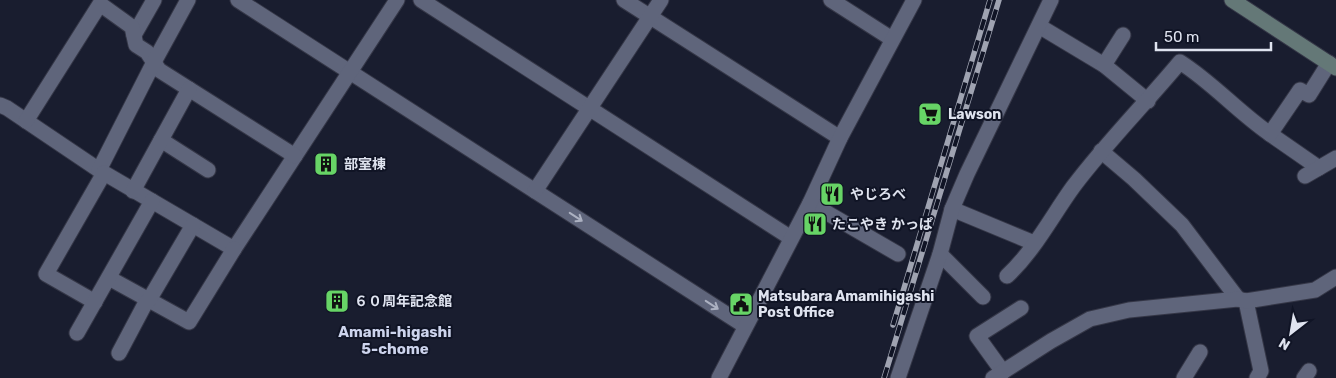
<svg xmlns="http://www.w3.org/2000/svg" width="1336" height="378" font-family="Rubik,'Noto Sans JP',sans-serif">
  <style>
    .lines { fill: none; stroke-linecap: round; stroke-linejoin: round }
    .minor-casing { stroke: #353747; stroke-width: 17 }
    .secondary-casing { stroke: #353747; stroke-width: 17 }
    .minor { stroke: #5f657b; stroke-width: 15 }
    .secondary { stroke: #647877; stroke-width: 15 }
    .rail-casing { stroke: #9fa3b1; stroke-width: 5.5 }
    .rail { stroke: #101425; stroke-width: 4; stroke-dasharray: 11; stroke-linecap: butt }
    .oneway { stroke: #acb1c1 }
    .labels { text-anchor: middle; stroke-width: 4; stroke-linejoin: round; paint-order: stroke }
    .poi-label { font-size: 14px; font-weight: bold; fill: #dfe3ef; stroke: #101425; text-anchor: start }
    .neighbourhood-label { font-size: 15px; font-weight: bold; fill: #cdd4ed; stroke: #101425 }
  </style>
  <rect width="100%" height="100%" fill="#191d2f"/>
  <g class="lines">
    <g class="minor-casing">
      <g id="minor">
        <polyline points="238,0 745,326"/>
        <polyline points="421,0 791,238"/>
        <polyline points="624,0 840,138"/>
        <polyline points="831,0 892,39"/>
        <polyline points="1039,26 1104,65 1148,101"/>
        <polyline points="134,35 154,0"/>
        <polyline points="1104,65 1123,35"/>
        <polyline points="0,105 7,108 99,170 234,249 397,0"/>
        <polyline points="26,121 100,4 132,27 136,45 147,52 159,70 295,156"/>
        <polyline points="1270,134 1319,168"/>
        <polyline points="161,140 208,170"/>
        <polyline points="1101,151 1134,179 1182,225 1238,299"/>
        <polyline points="99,170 154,62 188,0"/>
        <polyline points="1305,176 1336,158"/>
        <polyline points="133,191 189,89"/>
        <polyline points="535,191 661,0"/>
        <polyline points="810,203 898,254"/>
        <polyline points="952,209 1034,243"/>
        <polyline points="940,254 983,297"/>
        <path d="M1007,276C1034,251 1052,216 1073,187C1106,143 1145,104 1180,62C1213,83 1238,112 1270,134L1300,90L1309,95L1329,63"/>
        <polyline points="109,278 189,322 234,249"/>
        <polyline points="1246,301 1261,371 1257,378"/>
        <polyline points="95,302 46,274 104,173"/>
        <polyline points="77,333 152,201"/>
        <polyline points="119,353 145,304 149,300 193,225"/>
        <polyline points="1003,372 977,336 1021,308"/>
        <polyline points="719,378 810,203 840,138 914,0"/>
        <polyline points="898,378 940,254 952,209 967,174 1051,0"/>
        <polyline points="993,378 1051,341 1090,319 1129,310 1238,299 1246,301 1315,290 1336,277"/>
        <polyline points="1184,378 1200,352"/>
        <polyline points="1304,378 1309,371"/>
      </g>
    </g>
    <g class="secondary-casing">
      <polyline id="secondary" points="1232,0 1336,68"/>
    </g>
    <use href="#minor" class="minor"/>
    <use href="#secondary" class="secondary"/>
    <g class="rail-casing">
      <g id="rail">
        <polyline points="893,325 990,0"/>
        <polyline points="884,378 999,0"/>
      </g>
    </g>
    <use href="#rail" class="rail"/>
  </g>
  <defs><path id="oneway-shaft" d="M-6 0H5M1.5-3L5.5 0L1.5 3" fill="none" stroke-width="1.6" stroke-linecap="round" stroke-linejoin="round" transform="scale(1.25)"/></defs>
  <g class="oneway">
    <use href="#oneway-shaft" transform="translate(576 217) rotate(33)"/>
    <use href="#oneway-shaft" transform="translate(712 305) rotate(33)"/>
  </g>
  <defs>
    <g id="supermarket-square" transform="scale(1.25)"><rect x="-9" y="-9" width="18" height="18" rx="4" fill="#67d466" stroke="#101425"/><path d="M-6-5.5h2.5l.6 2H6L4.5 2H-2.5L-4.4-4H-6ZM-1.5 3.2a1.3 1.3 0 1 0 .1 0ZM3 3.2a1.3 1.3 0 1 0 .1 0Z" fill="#111"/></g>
    <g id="building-square" transform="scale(1.25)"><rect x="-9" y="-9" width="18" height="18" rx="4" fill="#67d466" stroke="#101425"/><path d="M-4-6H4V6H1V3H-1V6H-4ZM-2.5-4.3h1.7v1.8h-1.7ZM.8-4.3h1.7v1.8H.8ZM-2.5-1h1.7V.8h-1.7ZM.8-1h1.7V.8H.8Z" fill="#111"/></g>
    <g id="restaurant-square" transform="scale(1.25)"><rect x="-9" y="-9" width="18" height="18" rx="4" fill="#67d466" stroke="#101425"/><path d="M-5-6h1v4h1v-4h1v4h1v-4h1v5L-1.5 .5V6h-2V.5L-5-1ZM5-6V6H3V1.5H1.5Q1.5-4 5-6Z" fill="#111"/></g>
    <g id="civic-square" transform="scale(1.25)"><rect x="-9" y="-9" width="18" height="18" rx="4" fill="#67d466" stroke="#101425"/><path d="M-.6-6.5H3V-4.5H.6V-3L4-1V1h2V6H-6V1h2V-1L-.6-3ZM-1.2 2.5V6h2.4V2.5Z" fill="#111"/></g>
  </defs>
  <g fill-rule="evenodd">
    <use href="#supermarket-square" x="930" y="114"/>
    <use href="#building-square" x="326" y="164"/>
    <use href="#restaurant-square" x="832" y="194"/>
    <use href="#restaurant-square" x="815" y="224"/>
    <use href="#building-square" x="337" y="301"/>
    <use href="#civic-square" x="741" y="304"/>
  </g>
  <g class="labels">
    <g class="poi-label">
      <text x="948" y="119">Lawson</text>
      <text x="344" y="169">部室棟</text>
      <text x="850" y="199">やじろべ</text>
      <text x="832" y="229">たこやき かっぱ</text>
      <text x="758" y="301">Matsubara Amamihigashi<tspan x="758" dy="16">Post Office</tspan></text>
      <text x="354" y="306">６０周年記念館</text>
    </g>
    <g class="neighbourhood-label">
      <text x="395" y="337">Amami-higashi<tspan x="395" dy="17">5-chome</tspan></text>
    </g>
  </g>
  <g transform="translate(1291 333) rotate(211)" stroke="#101425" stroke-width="4" paint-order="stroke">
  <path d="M0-4L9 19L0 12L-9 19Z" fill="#dfe3ef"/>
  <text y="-8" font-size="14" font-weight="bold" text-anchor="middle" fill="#dfe3ef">N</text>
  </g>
  <path d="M1156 42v8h115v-8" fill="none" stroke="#dfe3ef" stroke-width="2.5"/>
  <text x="1164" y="42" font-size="15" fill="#dfe3ef" stroke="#101425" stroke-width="4" paint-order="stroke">50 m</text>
</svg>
